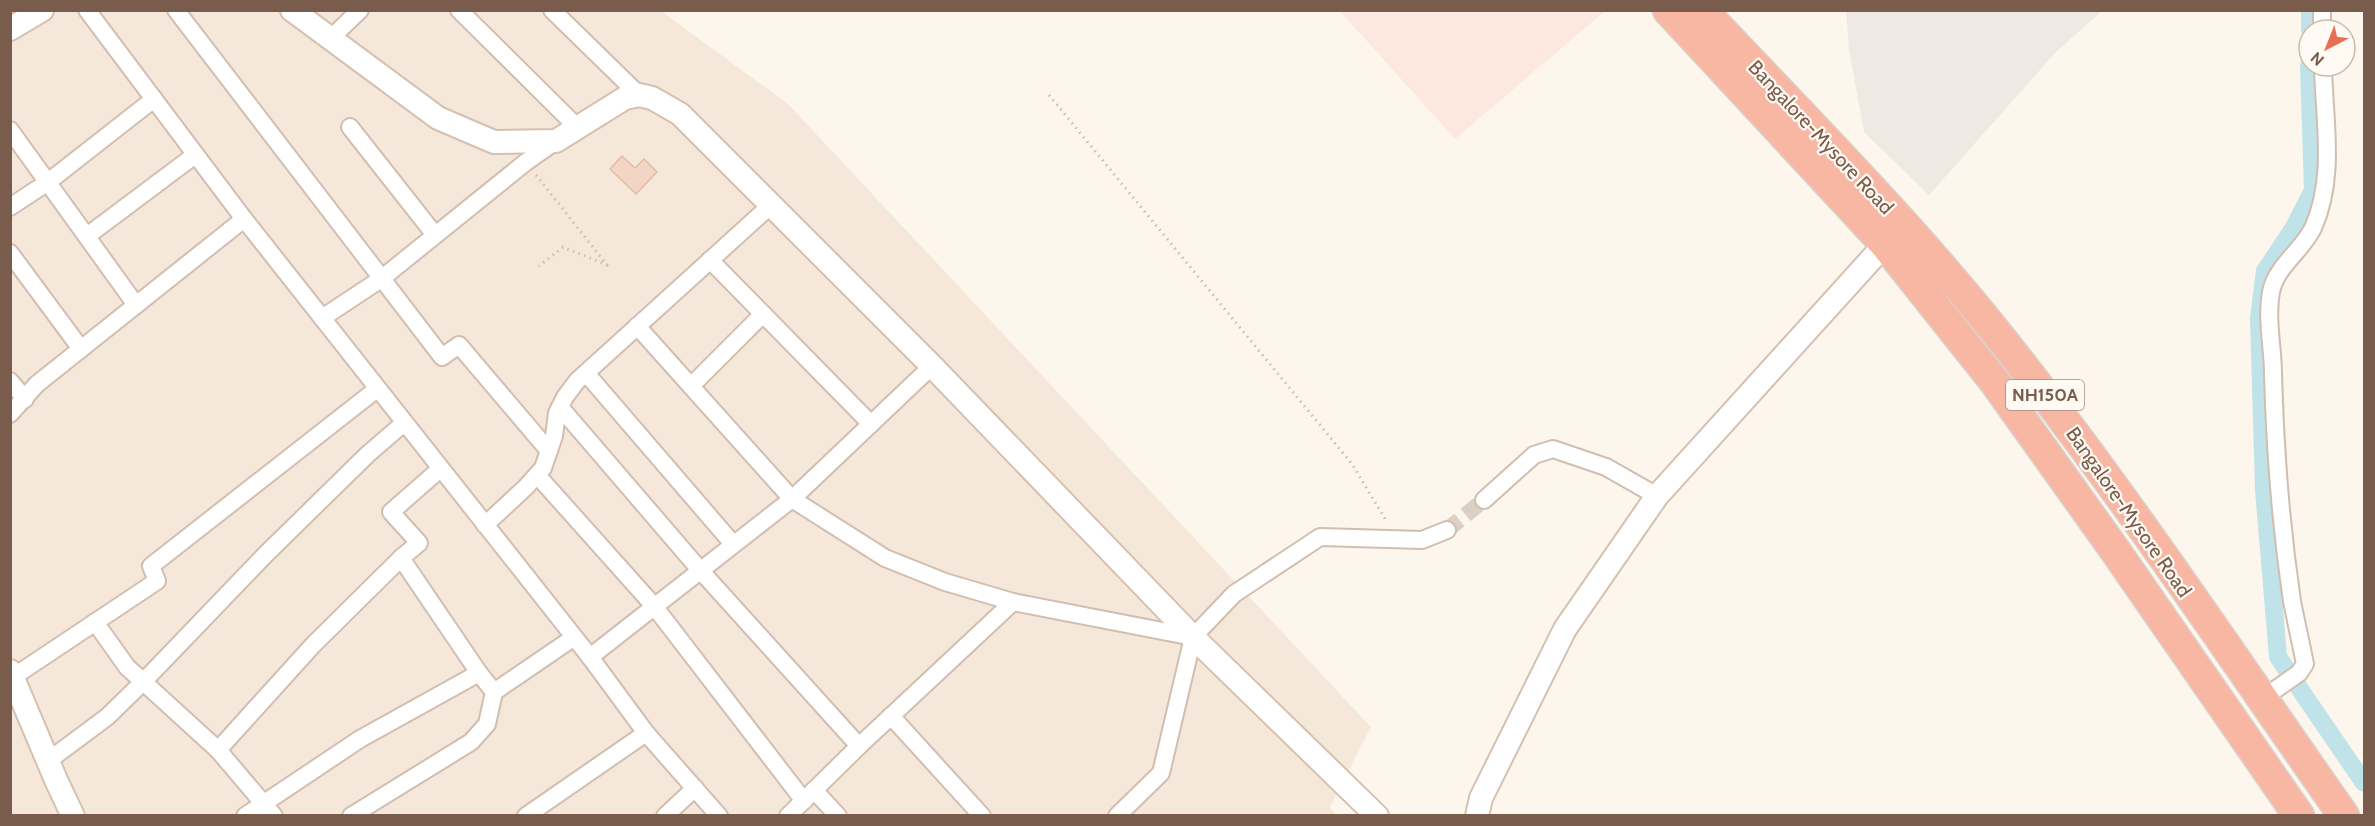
<svg xmlns="http://www.w3.org/2000/svg" width="2375" height="826" font-family="Cabin,sans-serif">
  <style>
    .residential { fill: #f5e8da }
    .commercial { fill: #fde8e0 }
    .industrial { fill: #efe9e4 }
    .lines { fill: none; stroke-linecap: round; stroke-linejoin: round }
    .canal { stroke: #bfe3e8; stroke-width: 18 }
    .building { fill: #f3d5c3; stroke: #e6bba3; stroke-width: 1.5 }
    .street-tunnel { stroke: #dcd0c4; stroke-width: 16; stroke-dasharray: 16 8; stroke-linecap: butt }
    .street-casing { stroke: #d1beb0; stroke-width: 20 }
    .secondary-casing { stroke: #d6c0b0; stroke-width: 26 }
    .highway-casing { stroke: #dad1cd; stroke-width: 33 }
    .path { stroke: #d9b8a5; stroke-width: 3; stroke-dasharray: 1.5 4.5; stroke-linecap: butt }
    .street { stroke: #fff; stroke-width: 16 }
    .secondary { stroke: #fff; stroke-width: 22 }
    .highway { stroke: #f7b7a3; stroke-width: 30 }
    .labels { text-anchor: middle; stroke-width: 4.5; stroke-linejoin: round; paint-order: stroke }
    .shield { fill: #fffaf3; stroke: #a28b7f; stroke-width: 1.5 }
    .shield-label { font-size: 18px; font-weight: bold; fill: #7a5c4d }
    .street-label { font-size: 20px; fill: #7a5c4d; stroke: #fffaf3 }
  </style>
  <rect width="100%" height="100%" fill="#fdf6ec"/>
  <polygon class="residential" points="10,11 661,11 788,104 1371,727 1330,807 1335,815 11,815"/>
  <polygon class="commercial" points="1340,11 1605,11 1455,139"/>
  <polygon class="industrial" points="1846,11 1846,10 2102,11 2056,52 1929,195 1864,132 1849,49"/>
  <g class="lines">
    <g class="canal">
      <polyline points="2310,30 2310,10"/>
      <polyline points="2309,66 2313,190 2293,229 2265,271 2259,318 2264,490 2278,657 2364,783"/>
    </g>
  </g>
  <polygon class="building" points="622,156 635,168 644,159 657,172 636,194 610,169"/>
  <g class="lines">
    <polyline class="street-tunnel" points="1447,530 1484,500"/>
    <g class="street-casing">
      <g id="street">
        <polyline points="87,10 244,219 590,657 646,733 719,816"/>
        <polyline points="176,10 442,357 459,345 549,451"/>
        <polyline points="459,10 578,128"/>
        <polyline points="552,10 639,95"/>
        <polyline points="2322,10 2322,30"/>
        <polyline points="330,39 360,10"/>
        <polyline points="350,127 435,235"/>
        <polyline points="10,130 136,305"/>
        <polyline points="10,207 48,182 154,99"/>
        <polyline points="87,236 195,155"/>
        <polyline points="10,253 81,349"/>
        <polyline points="710,260 871,424"/>
        <polyline points="322,318 381,279 526,162 556,141"/>
        <polyline points="637,326 792,499 885,558 945,582 1013,602 1193,637"/>
        <polyline points="586,373 733,544"/>
        <polyline points="10,381 25,399"/>
        <polyline points="691,386 763,314"/>
        <polyline points="560,407 700,570 859,746"/>
        <polyline points="10,414 37,384 244,219"/>
        <polyline points="440,469 391,512 419,543 401,558 479,673"/>
        <polyline points="537,475 654,606 804,801"/>
        <polyline points="1484,500 1534,455 1553,449 1606,467 1657,496"/>
        <polyline points="485,525 526,487 543,468 554,436 557,413 565,397 577,381 771,205"/>
        <polyline points="95,622 127,667 218,750 274,816"/>
        <polyline points="590,657 792,499 932,366"/>
        <polyline points="13,677 157,581 151,566 377,389"/>
        <path d="M2262,699L2299,673L2305,664C2301,643 2296,622 2292,601C2281,527 2275,450 2273,374C2273,348 2266,319 2271,292C2276,266 2302,251 2313,228C2336,177 2324,120 2323,66"/>
        <polyline points="891,716 982,816"/>
        <polyline points="218,750 313,645 401,558"/>
        <polyline points="48,761 107,717 143,682 266,554 368,454 404,423"/>
        <polyline points="814,790 838,816"/>
        <polyline points="245,816 360,739 479,673 494,692 573,638"/>
        <polyline points="351,816 471,742 487,724 494,692"/>
        <polyline points="526,816 646,733"/>
        <polyline points="665,816 695,788"/>
        <polyline points="788,816 859,746 1013,602"/>
        <polyline points="1117,816 1161,773 1193,637 1234,594 1320,537 1422,540 1447,530"/>
      </g>
    </g>
    <g class="secondary-casing">
      <g id="secondary">
        <polyline points="292,10 438,118 494,142 556,141 625,98 639,95 652,98 680,114 932,366 1193,637 1377,816"/>
        <polyline points="10,29 42,10"/>
        <polyline points="10,671 56,780 73,816"/>
        <polyline points="1477,816 1481,798 1565,629 1657,496 1896,232"/>
      </g>
    </g>
    <g class="highway-casing">
      <g id="highway">
        <polyline points="1668,10 1885,244 1994,381 2114,549 2299,816"/>
        <path d="M1702,10C1803,117 1907,221 1999,336C2121,489 2231,655 2344,816"/>
      </g>
    </g>
    <g class="path">
      <polyline points="1049,95 1352,464 1387,522"/>
      <polyline points="536,175 607,265 563,247 539,266"/>
    </g>
    <use href="#street" class="street"/>
    <use href="#secondary" class="secondary"/>
    <use href="#highway" class="highway"/>
  </g>
  <g class="labels">
    <rect class="shield" x="2006" y="380" width="78" height="30" rx="4.5"/>
    <g class="shield-label">
      <text x="2045" y="401">NH150A</text>
    </g>
    <g class="street-label">
      <text transform="translate(1821 137) rotate(47)" y="7">Bangalore-Mysore Road</text>
      <text transform="translate(2129 512) rotate(55)" y="7">Bangalore-Mysore Road</text>
    </g>
  </g>
  <rect width="2375" height="826" fill="none" stroke="#7a5c4d" stroke-width="24"/>
  <g transform="translate(2327 48) rotate(222)"><circle r="28" fill="#fffaf3" stroke="#cabbb1" stroke-width="1.5"/>
  <path d="M0-4.5L10 22L0 15L-10 22Z" fill="#e76f51"/>
  <text y="-9" font-size="16" font-weight="bold" text-anchor="middle" fill="#7a5c4d">N</text>
  </g>
</svg>
